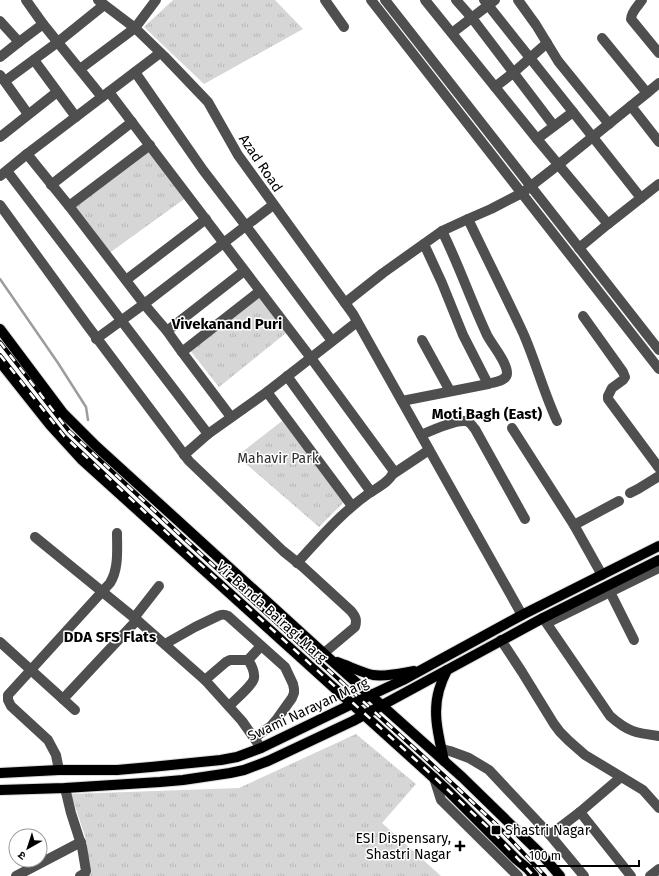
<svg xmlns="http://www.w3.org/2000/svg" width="659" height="876" font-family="'Fira Sans','Noto Sans Devanagari',sans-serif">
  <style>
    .grass { fill: url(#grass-tufts) }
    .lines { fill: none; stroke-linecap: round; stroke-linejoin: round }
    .stream { stroke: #9d9d9d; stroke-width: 2.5 }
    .major-casing { stroke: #dbdbdb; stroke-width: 12 }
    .minor { stroke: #4f4f4f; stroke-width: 10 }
    .major { stroke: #000; stroke-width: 10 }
    .rail-casing { stroke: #000; stroke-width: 4 }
    .rail { stroke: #fff; stroke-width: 2.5; stroke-dasharray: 8; stroke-linecap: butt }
    .poi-dot { fill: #000; stroke: #fff; stroke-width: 1.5 }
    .labels { text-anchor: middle; stroke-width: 3; stroke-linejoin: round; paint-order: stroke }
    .street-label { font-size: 14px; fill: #000; stroke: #fff }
    .park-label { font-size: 14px; fill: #2d2d2d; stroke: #fff }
    .poi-label { font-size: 14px; fill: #000; stroke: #fff; text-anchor: start }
    .neighbourhood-label { font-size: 15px; font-weight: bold; fill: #000; stroke: #fff }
  </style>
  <defs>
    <pattern id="grass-tufts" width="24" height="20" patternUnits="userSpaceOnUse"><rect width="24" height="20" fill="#d6d6d6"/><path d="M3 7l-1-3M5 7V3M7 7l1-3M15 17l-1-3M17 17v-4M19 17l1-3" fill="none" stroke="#b6b6b6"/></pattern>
  </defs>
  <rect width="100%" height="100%" fill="#fff"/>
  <g class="grass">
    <polygon points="173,0 275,0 303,29 204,84 144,27"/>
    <polygon points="149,149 187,197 108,254 71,208"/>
    <polygon points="256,294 286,333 219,387 189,349"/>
    <polygon points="282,421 345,501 319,527 237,456"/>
    <polygon points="356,734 416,784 382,823 441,876 89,876 85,836 71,794 239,788"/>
  </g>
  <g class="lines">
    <polyline class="stream" points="0,279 58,363 86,407 88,420"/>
    <g class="major-casing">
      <g id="major">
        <polyline points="0,329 63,413 96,446 331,660 462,777 543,856 560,876"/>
        <polyline points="0,362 50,425 81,459 446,789 516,859 528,869 534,876"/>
        <path d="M337,662C349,666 360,672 373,675C386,677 401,673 414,671"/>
        <path d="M444,761C439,737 432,714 439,690C441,683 444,676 447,670"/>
        <polyline points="0,773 59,770 117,770 151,767 221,760 237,757 261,748 352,704 403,680 522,615 659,546"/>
        <polyline points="0,790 65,788 160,782 183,780 230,773 244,770 268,761 353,721 543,618 659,560"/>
      </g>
    </g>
    <g class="minor">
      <polyline points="26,0 43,24 102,97"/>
      <polyline points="98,0 135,28 164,56 208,102 238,155 353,314 522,615"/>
      <polyline points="325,0 344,27"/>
      <polyline points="371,0 659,369"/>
      <polyline points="385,0 659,350"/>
      <polyline points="425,0 537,139 608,224 579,248"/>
      <polyline points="456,0 472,18 554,126"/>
      <polyline points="484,0 573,112 537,139"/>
      <polyline points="518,0 536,25 558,61 609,124"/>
      <path d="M642,0C638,6 631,12 631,19L659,53"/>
      <polyline points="0,21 19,42"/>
      <polyline points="452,33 495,0"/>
      <polyline points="602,38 647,93"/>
      <polyline points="0,57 19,42 43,24"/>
      <polyline points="34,60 76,117"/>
      <polyline points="80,69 135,28 156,0"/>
      <polyline points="135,72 203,170 246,226 332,341"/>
      <polyline points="0,75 28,114"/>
      <polyline points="5,81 58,42 104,5"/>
      <polyline points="495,87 513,73 547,43"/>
      <path d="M109,92L311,358L393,470C394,480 375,489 368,494C340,514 320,538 297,563"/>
      <polyline points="631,106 659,142"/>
      <polyline points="573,112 641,198"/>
      <polyline points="0,137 57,92"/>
      <polyline points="27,154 69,206 144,304 167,331 182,352 231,417"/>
      <polyline points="7,171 208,434"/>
      <polyline points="0,176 27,154 160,53"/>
      <polyline points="51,185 132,122"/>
      <path d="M0,205L87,325L189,461L283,551L303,567L351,611C356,617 357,620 355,627L324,653"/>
      <polyline points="69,206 150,145"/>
      <path d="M468,219C486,257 506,296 524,335C536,363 544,393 557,421"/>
      <polyline points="608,224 659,184"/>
      <polyline points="424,244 442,283 463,335 488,384"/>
      <polyline points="126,280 206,219"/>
      <polyline points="345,303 383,273 442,231 468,219 491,209 522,193 558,165 647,93 659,83"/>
      <polyline points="583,316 623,372 625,377 623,380 612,388 608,396 608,399 659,468"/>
      <polyline points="167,331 244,271"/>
      <polyline points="96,339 144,304 273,205"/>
      <polyline points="422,340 450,391"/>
      <polyline points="182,352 260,291"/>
      <polyline points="287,376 371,492"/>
      <polyline points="267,392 352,506"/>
      <path d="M402,401L488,384C495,382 507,381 507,373C507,362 492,345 487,335C471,301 459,265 442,231"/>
      <polyline points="512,428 574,525 602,575"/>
      <path d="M421,435C430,431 456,420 465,421C470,421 472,426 475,429L525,519"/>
      <polyline points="184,455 208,434 267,392 357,322"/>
      <polyline points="393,474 429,450"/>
      <polyline points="630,493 638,489 659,476"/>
      <polyline points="574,525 619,501"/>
      <polyline points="35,537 137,620 205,680 242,721 261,748"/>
      <polyline points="610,592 634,640"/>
      <polyline points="134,618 159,586"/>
      <path d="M543,618L610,716C628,732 636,733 659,736"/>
      <polyline points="547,623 659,568"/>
      <polyline points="501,640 522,672 554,724 560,732 569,741 585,755 643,790 659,808"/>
      <polyline points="0,642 75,710"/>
      <path d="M165,644L195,627L218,616C222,614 224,614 228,616L285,667L293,684L294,689V693L292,698L277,719L271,726L254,738"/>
      <polyline points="205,680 226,662 230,660 248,660 261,646"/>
      <polyline points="63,699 137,620"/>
      <path d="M229,706C235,700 253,685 254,678C255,672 251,664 248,660"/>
      <polyline points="442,749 450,751 469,758 489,770 550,835 584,876"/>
      <path d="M59,770L56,755L48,740L11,706L8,700V695L110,583C119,569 117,549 117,533"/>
      <polyline points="434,778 441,800 518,876"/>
      <polyline points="65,788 71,813 82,847 86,871 85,873 80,876"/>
      <polyline points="580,812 631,876"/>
      <polyline points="550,835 580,812 621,777"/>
      <polyline points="16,876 81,842"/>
      <polyline points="650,876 659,869"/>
    </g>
    <use href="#major" class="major"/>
    <g class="rail-casing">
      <g id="rail">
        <polyline points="0,342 69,431 203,556 423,756 499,827 545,876"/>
        <polyline points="0,355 64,436 198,562 418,762 494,833 534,876"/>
      </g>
    </g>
    <use href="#rail" class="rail"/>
  </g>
  <g class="poi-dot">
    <rect x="491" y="825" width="10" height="10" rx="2"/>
    <path d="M458 840h4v4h4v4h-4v4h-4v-4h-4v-4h4z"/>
  </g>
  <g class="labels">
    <g class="street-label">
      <text transform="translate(261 163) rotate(56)" y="5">Azad Road</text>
      <text transform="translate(272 612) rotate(42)" y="5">Vir Banda Bairagi Marg</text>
      <text transform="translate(308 709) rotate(-25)" y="5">Swami Narayan Marg</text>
    </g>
    <g class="park-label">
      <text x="278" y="463">Mahavir Park</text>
    </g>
    <g class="poi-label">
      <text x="505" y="835">Shastri Nagar</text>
      <text x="451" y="843" text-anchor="end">ESI Dispensary,<tspan x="451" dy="16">Shastri Nagar</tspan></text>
    </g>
    <g class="neighbourhood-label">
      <text x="227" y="329">Vivekanand Puri</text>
      <text x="487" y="419">Moti Bagh (East)</text>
      <text x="110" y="642">DDA SFS Flats</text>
    </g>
  </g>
  <g transform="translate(28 848) rotate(219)"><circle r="19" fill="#ffffff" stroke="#999999"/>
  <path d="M0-3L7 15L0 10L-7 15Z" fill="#000000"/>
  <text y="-6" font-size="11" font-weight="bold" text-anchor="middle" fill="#000000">उ</text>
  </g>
  <path d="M523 860v6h116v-6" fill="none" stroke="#000000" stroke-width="2"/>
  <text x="529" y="860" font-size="12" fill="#000000" stroke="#ffffff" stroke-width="3" paint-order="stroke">100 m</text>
</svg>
